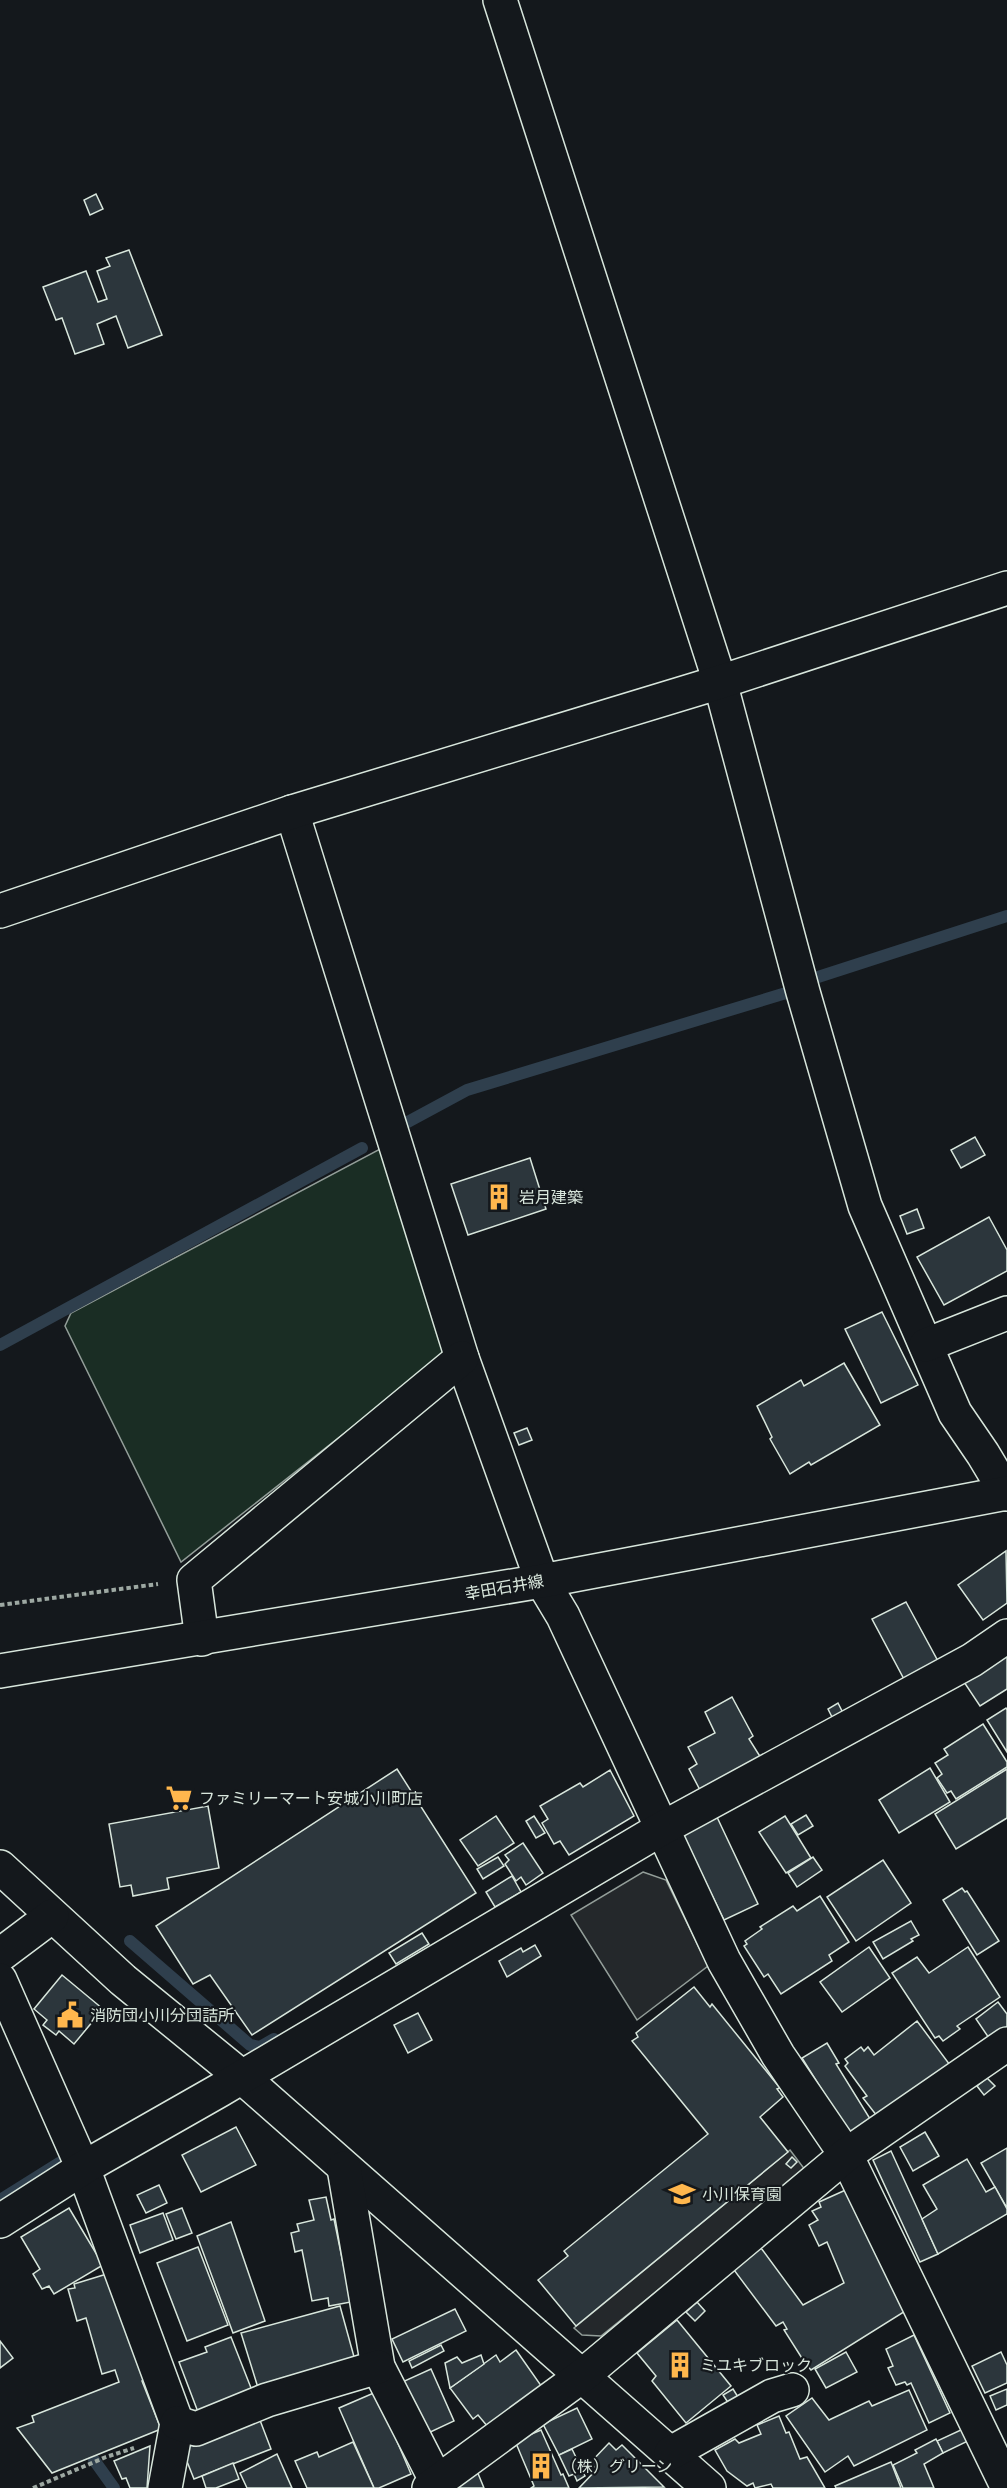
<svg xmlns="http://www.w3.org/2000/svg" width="1007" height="2488" font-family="'Alegreya Sans','Noto Sans JP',sans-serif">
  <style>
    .green { fill: #1a2d24; stroke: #939e99; stroke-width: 1.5 }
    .parking { fill: #24282b; stroke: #939e99; stroke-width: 1.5 }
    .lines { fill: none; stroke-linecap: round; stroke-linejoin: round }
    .stream { stroke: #2f3f4d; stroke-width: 12 }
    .building { fill: #2c363c; stroke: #d8e6dc; stroke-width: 1.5 }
    .minor-casing { stroke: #d8e6dc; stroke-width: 36 }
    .major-casing { stroke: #d8e6dc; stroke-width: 36 }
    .path { stroke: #9da8a2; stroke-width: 4; stroke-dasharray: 4.5 3; stroke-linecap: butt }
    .minor { stroke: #14181c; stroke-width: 33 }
    .major { stroke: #14181c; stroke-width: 33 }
    .labels { text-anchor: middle; stroke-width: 4.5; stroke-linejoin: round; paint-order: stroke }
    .poi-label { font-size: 16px; fill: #d8e6dc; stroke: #14181c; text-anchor: start }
    .street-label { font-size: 16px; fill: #d8e6dc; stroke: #14181c }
  </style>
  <rect width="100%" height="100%" fill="#14181c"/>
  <polygon class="green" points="380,1149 446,1353 181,1562 65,1326 71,1313"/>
  <g class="parking">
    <polygon points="643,1872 666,1880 708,1966 637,2020 571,1915"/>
    <polygon points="790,2150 806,2171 601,2336 582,2335 574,2328"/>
  </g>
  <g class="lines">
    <g class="stream">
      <polyline points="818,977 1007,916"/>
      <polyline points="404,1124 467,1090 786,993"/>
      <polyline points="0,1345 362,1148"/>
      <polyline points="130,1941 250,2045 260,2047 274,2039"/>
      <polyline points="0,2200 59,2163"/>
      <polyline points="94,2460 114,2488"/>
    </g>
  </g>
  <g class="building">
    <polygon points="96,194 103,209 90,215 84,200"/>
    <polygon points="129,250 162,335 128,348 116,316 97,324 104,344 75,354 62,318 56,320 43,287 86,271 98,302 107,299 97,271 110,266 106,258"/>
    <polygon points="975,1137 985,1155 961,1168 951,1150"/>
    <polygon points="530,1158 546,1209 468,1235 451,1184"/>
    <polygon points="917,1209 924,1228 907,1234 900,1216"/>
    <polygon points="989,1217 1007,1250 1007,1271 944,1305 917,1257"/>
    <polygon points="882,1312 918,1385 881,1403 845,1329"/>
    <polygon points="844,1363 880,1425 811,1465 809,1462 790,1474 770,1439 772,1437 757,1406 801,1380 804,1386"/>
    <polygon points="527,1428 532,1440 519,1445 514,1433"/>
    <polygon points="1006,1551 1007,1603 983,1620 958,1585"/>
    <polygon points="906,1602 939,1663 905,1681 872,1619"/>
    <polygon points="1007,1647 1007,1689 980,1706 962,1679"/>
    <polygon points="732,1697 753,1736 749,1739 761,1758 700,1790 689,1769 697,1764 688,1747 715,1733 705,1712"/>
    <polygon points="838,1703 843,1713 833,1719 828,1709"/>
    <polygon points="1006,1708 1007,1710 1007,1752 987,1720"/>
    <polygon points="983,1724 1007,1762 1007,1767 956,1799 951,1791 947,1793 937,1778 942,1774 935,1763 948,1755 944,1749"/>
    <polygon points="930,1768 950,1802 899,1833 879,1800"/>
    <polygon points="397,1769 476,1893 252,2035 210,1975 193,1984 156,1926"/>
    <polygon points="1007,1769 1007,1818 956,1849 935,1814"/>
    <polygon points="610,1770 634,1816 569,1855 560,1841 554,1844 542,1823 548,1819 540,1806 580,1783 583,1787"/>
    <polygon points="208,1806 219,1868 167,1878 169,1889 133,1896 131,1885 120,1887 109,1824"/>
    <polygon points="716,1815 758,1904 724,1920 681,1831"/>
    <polygon points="806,1815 813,1826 798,1835 791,1824"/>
    <polygon points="496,1816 514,1843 478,1866 460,1840"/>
    <polygon points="534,1816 545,1833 536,1838 526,1821"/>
    <polygon points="785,1816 811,1858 786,1873 759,1832"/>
    <polygon points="523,1843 543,1873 526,1885 521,1877 516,1881 505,1864 509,1860 505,1855"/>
    <polygon points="498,1857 504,1866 483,1879 477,1869"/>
    <polygon points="813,1857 822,1870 797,1887 788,1873"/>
    <polygon points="883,1860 911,1903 856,1941 827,1897"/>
    <polygon points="512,1876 521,1892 495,1907 486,1892"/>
    <polygon points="962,1888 965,1892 967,1891 999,1941 977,1955 943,1900"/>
    <polygon points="820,1896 849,1942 829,1955 832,1961 781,1994 768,1974 764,1977 744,1946 747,1944 745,1941 762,1929 760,1927 793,1906 797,1911"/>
    <polygon points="911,1921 919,1935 911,1939 913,1941 883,1959 873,1942"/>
    <polygon points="422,1933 429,1944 396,1964 389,1953"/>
    <polygon points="535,1945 541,1956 507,1977 499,1961 521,1948 523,1952"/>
    <polygon points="869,1947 890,1978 842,2012 820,1982"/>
    <polygon points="968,1947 1000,1997 957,2026 960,2029 943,2041 939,2036 935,2038 892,1973 917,1957 929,1973"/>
    <polygon points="62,1975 103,2009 74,2044 59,2031 56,2035 43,2025 47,2020 34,2009"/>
    <polygon points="694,1987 710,2007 712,2004 780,2088 777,2089 783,2097 760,2117 788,2152 576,2326 538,2280 568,2256 564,2251 708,2134 632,2041 638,2037 636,2033"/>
    <polygon points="998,2002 1007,2014 1007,2030 991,2041 976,2019"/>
    <polygon points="418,2013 432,2040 408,2053 394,2025"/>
    <polygon points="917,2021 950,2065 877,2116 863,2098 867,2096 845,2066 848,2063 845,2059 861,2047 864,2051 868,2047 874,2055"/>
    <polygon points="827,2043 839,2063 836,2064 872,2122 850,2135 802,2058"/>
    <polygon points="987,2078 995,2086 984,2095 977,2086"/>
    <polygon points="236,2127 256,2165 201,2192 182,2155"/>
    <polygon points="925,2132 939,2156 913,2171 900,2147"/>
    <polygon points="1007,2148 1007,2208 981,2163"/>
    <polygon points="891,2151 938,2254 920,2262 873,2160"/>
    <polygon points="792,2157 797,2162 791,2168 786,2164"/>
    <polygon points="967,2159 986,2192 995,2187 1007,2209 1007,2214 938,2254 922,2219 937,2209 923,2185"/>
    <polygon points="159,2185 167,2203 146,2213 137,2195"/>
    <polygon points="850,2188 907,2310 811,2370 805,2363 784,2330 787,2329 783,2322 776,2326 734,2270 761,2248 803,2305 844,2283 827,2242 819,2246 809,2225 818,2220 812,2211 821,2207 819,2202"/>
    <polygon points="326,2197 331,2220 334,2219 351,2302 329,2306 328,2298 312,2301 302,2250 295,2252 291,2233 299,2231 297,2224 314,2220 309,2200"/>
    <polygon points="69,2208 103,2265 54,2294 49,2286 42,2289 33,2274 40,2269 21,2237"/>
    <polygon points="182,2208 192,2233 176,2239 166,2214"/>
    <polygon points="163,2213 173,2240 140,2253 130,2225"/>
    <polygon points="231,2222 265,2321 233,2333 197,2236"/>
    <polygon points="198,2247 228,2325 187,2341 157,2263"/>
    <polygon points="110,2273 146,2380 142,2381 161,2429 52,2473 17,2428 34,2422 32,2416 119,2382 115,2370 102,2374 86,2318 77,2321 68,2289 75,2288 74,2284"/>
    <polygon points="697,2302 705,2311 695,2321 686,2312"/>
    <polygon points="340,2306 356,2364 259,2391 241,2333"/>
    <polygon points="455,2309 466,2331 403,2362 392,2339"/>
    <polygon points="677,2320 731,2386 686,2423 652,2381 656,2376 637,2353"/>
    <polygon points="914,2335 950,2413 929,2423 911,2383 907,2385 905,2382 896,2385 888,2368 893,2366 886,2349"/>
    <polygon points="231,2337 253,2393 198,2412 179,2362 207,2352 205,2347"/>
    <polygon points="0,2341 13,2358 0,2368"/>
    <polygon points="441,2345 444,2351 412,2368 409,2361"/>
    <polygon points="516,2350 542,2387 488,2427 478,2415 473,2419 450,2388 496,2355 500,2362"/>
    <polygon points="846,2352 857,2372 826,2388 815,2369"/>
    <polygon points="1001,2352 1007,2365 1007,2383 985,2393 972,2366"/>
    <polygon points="481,2355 484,2364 450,2388 445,2363 457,2357 462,2363"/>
    <polygon points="431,2369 454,2421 424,2435 400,2383"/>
    <polygon points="733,2389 738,2397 729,2404 723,2395"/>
    <polygon points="1007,2389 1007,2405 996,2410 990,2396"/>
    <polygon points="909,2390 927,2430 854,2466 848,2456 825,2472 786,2416 812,2398 829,2420 869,2401 872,2406"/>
    <polygon points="376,2392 411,2474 379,2488 374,2488 339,2408"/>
    <polygon points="577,2408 592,2439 559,2455 543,2424"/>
    <polygon points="258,2415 271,2449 194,2479 182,2449 184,2444"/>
    <polygon points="779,2416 786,2433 789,2432 800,2459 807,2457 825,2488 773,2488 771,2484 755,2488 753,2483 747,2486 727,2471 715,2450 735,2439 739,2443 761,2434 757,2425"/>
    <polygon points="963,2429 968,2441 943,2453 937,2441"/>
    <polygon points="541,2430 561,2475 563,2474 569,2488 531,2488 534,2486 515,2441"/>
    <polygon points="936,2439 943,2453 924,2464 934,2488 903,2488 893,2465 917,2453 915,2450"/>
    <polygon points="353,2442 374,2488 307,2488 295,2461 317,2452 319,2457"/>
    <polygon points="609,2443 616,2450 622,2445 664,2487 579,2488 597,2469 590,2463"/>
    <polygon points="150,2446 147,2488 130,2488 126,2478 122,2479 114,2461"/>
    <polygon points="572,2449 585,2476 577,2481 574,2474 569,2476 559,2455"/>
    <polygon points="277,2454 292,2488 247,2488 240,2473"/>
    <polygon points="891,2462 901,2488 836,2488 835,2486"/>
    <polygon points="233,2463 239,2479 216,2488 206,2488 202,2476"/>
    <polygon points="477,2471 484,2488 460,2488 457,2481"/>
  </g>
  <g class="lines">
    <g class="minor-casing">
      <g id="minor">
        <polyline points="500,0 720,682 803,992 865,1206 955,1413 983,1454 1007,1494"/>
        <polyline points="292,812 462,1358 542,1581 563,1616 724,1961 778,2055 846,2155 1007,2486"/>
        <polyline points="0,911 292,812 720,682 1007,588"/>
        <polyline points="926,1345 1007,1313"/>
        <polyline points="202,1639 194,1580 462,1358"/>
        <polyline points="0,1867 123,1980 242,2077 709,2488"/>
        <polyline points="0,1955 52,1916"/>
        <polyline points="0,1980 83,2168 177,2423 165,2488"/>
        <polyline points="344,2168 378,2367 440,2488"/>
        <polyline points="0,2221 83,2168 220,2090 661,1829 972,1660 1007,1636"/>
        <polyline points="177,2423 196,2429 267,2400 378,2367"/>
        <polyline points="671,2453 772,2396 792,2390"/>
        <polyline points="429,2488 582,2376 846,2155 1007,2044"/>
      </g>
    </g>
    <g class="major-casing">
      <polyline id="major" points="0,1671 542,1581 1007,1493"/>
    </g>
    <g class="path">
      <polyline points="0,1605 158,1584"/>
      <polyline points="33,2488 106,2457 134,2448"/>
    </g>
    <use href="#minor" class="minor"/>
    <use href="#major" class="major"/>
  </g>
  <defs>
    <g id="building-bare" transform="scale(2.07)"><path d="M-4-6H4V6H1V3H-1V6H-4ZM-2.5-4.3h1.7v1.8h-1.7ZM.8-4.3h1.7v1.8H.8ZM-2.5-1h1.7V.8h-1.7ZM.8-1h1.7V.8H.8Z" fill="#ffb74d" stroke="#14181c" stroke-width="2.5" paint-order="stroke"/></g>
    <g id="supermarket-bare" transform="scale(2.07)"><path d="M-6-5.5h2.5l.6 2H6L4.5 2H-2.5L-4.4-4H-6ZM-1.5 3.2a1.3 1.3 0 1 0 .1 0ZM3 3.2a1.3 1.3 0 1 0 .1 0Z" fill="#ffb74d" stroke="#14181c" stroke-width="2.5" paint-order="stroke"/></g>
    <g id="civic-bare" transform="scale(2.07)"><path d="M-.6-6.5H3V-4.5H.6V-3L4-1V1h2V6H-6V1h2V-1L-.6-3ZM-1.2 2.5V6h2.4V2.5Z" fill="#ffb74d" stroke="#14181c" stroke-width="2.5" paint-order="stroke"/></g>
    <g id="school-bare" transform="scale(2.07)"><path d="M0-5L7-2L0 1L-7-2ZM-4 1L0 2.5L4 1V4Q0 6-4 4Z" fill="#ffb74d" stroke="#14181c" stroke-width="2.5" paint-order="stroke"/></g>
  </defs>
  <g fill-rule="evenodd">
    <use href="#building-bare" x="499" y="1197"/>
    <use href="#supermarket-bare" x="179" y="1798"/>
    <use href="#civic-bare" x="70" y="2015"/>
    <use href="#school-bare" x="682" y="2194"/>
    <use href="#building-bare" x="680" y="2365"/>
    <use href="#building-bare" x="541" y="2466"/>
  </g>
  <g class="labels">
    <g class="poi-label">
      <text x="519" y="1203">岩月建築</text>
      <text x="199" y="1804">ファミリーマート安城小川町店</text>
      <text x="90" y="2021">消防団小川分団詰所</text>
      <text x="702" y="2200">小川保育園</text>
      <text x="700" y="2371">ミユキブロック</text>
      <text x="561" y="2472">（株）グリーン</text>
    </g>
    <g class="street-label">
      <text transform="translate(504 1587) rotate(-10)" y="6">幸田石井線</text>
    </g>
  </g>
</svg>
